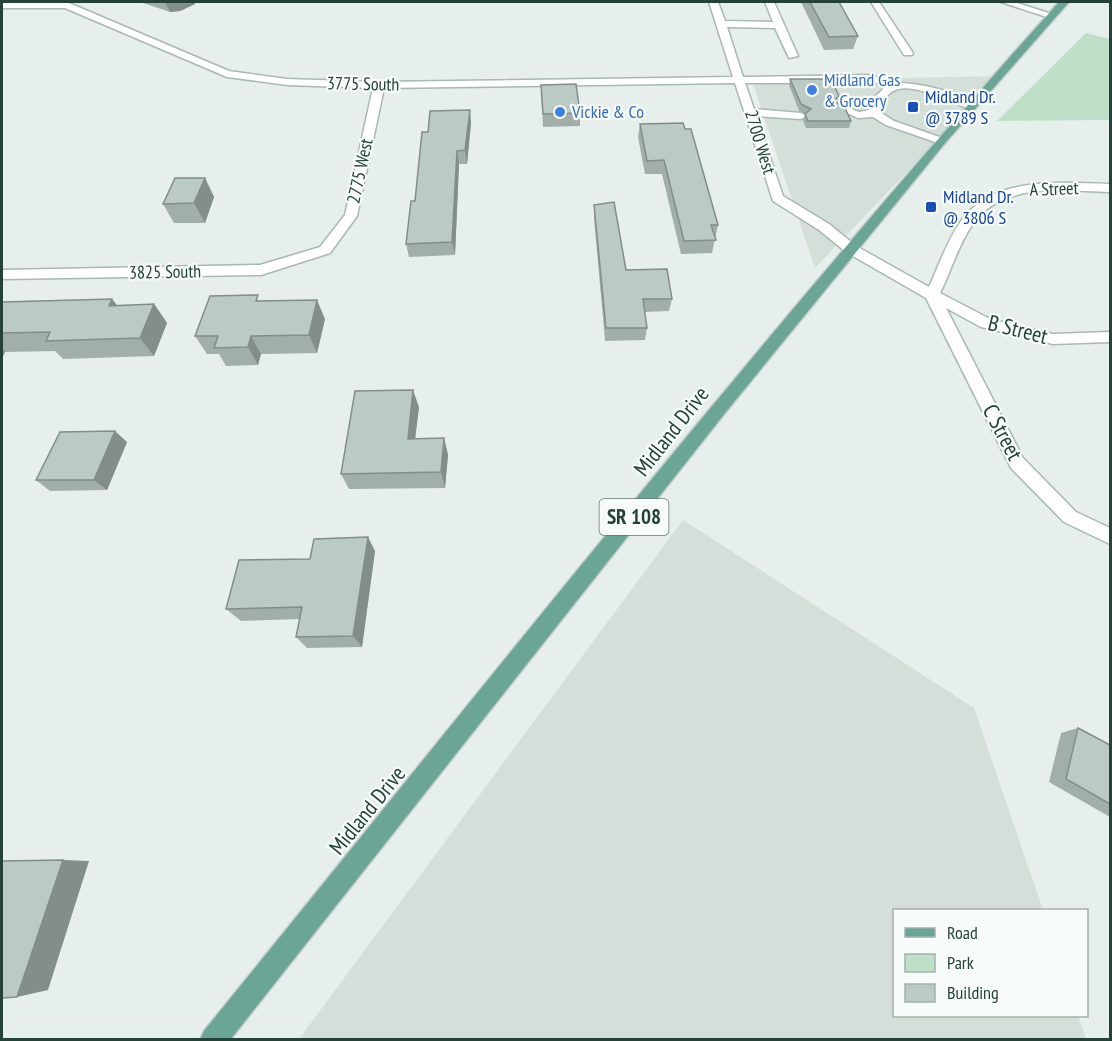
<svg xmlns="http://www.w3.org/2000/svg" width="1112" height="1041" font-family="'PT Sans Narrow',sans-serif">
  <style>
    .built { fill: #d4dfda }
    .green { fill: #bfe0c8 }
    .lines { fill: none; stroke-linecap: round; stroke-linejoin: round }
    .minor-casing { stroke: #a8b8b2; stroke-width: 3 }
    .major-casing { stroke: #c2cac8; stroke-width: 3 }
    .minor { fill: #fff; fill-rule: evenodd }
    .major { fill: #6aa596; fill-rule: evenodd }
    .wall { fill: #a1aea9 }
    .shaded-wall { fill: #838d89 }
    .building { fill: #bbcac4; stroke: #838d89; stroke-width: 1.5 }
    .shop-dot { fill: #3f7fe0; stroke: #f7fbf9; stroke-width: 2 }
    .transit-dot { fill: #1a4fb4; stroke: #f7fbf9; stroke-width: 2 }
    .labels { text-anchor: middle; stroke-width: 4.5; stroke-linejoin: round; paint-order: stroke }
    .far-shop-label { font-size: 18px; fill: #366cbe; stroke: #f7fbf9; text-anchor: start }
    .far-street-label { font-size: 18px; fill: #24423a; stroke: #f7fbf9 }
    .far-transit-label { font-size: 18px; fill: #164399; stroke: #f7fbf9; text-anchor: start }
    .shield { fill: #f7fbf9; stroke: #637a73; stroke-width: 1.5 }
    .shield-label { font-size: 21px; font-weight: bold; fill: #24423a }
    .street-label { font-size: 22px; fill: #24423a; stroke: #f7fbf9 }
  </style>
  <rect width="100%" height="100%" fill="#e6efeb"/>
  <g class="built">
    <polygon points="999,76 815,268 752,81"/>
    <polygon points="683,520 974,708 1043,910 894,910 894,1016 1078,1016 1086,1039 299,1039"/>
  </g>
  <polygon class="green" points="1086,33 1110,39 1110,120 997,121"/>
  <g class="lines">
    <g class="minor-casing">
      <g id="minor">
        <path d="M2,2L69,3L229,71L287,79L379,82L733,77L709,2H718L725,21L773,22L765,2H774L798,56L789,58L775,28L727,27L743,77L869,75C877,76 888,83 896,83C918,83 959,91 976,106L971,109C952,104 912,80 893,91C888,94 884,100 880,104V112L894,121L945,139V143L941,144L886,125L873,117L858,118L834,107L839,104L859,112L869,110V103L885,87L877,83H745L754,109L801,113L807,116L801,119L756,116L783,196L829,224L856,246L929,287C939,265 947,241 961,221C995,175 1060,183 1110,184V192C1064,191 1002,181 972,225C958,246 951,271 940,293L990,319L1053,334L1110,332V342L1053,344L981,327L946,308L1023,458L1076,512L1110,528V544L1064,522L1011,468L926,298L846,252L819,230L773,201L735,83L384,88L357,216L330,253L261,275L2,279V270L260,265L320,247L345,215L373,88L287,85L227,77L65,8H2Z"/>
        <polygon points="871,2 879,2 913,53 912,55 904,55"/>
        <polygon points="1001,2 1014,2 1055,15 1050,18"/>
      </g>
    </g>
    <g class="major-casing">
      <path id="major" d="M1059,2H1069L945,143L725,413L230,1040H200L204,1031C485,685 762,334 1059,2Z"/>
    </g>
    <use href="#minor" class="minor"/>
    <use href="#major" class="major"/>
  </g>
  <g class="wall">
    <polygon points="140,2 195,2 195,4 180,11 170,12"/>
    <polygon points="801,2 839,2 858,36 853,49 824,50"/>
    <polygon points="790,79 837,103 851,121 849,128 806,128 803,121 805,114 799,111 789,85"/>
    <polygon points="541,85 580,113 580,126 543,127"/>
    <polygon points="471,123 467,164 459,164 455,255 409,257 406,244 428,132"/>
    <polygon points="640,124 685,129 718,225 712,253 681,254 662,174 645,174 638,137"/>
    <polygon points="205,178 214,197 205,223 174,223 163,204"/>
    <polygon points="594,205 626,270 672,299 669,311 644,312 647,328 645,340 605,341 594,218"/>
    <polygon points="261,301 325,319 317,353 261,354 258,365 226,366 219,354 207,354 195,336"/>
    <polygon points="2,302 117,305 154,304 167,323 154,356 63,359 55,351 5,352 2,358"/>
    <polygon points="419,407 415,439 444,438 448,455 445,488 349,489 341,474"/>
    <polygon points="127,442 107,490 50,491 36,480"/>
    <polygon points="375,551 362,647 307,648 296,637 299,619 241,621 226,609 310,559"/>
    <polygon points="1078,728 1110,745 1110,817 1049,782 1061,733"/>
  </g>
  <g class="shaded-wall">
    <polygon points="165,2 195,2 195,4 180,11 170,12"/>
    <polygon points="470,110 471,123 467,164 465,150"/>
    <polygon points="457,151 459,164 455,255 452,242"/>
    <polygon points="205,178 214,197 205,223 194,203"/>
    <polygon points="112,299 127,317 109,306"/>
    <polygon points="317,300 325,319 317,353 309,335"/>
    <polygon points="154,304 167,323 154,356 140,338"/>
    <polygon points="251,336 261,354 258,365 248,347"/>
    <polygon points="2,348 5,352 2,358"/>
    <polygon points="413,390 419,407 413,456 408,439"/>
    <polygon points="115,431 127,442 107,490 94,480"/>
    <polygon points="444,438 448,455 445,488 441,472"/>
    <polygon points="368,537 375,551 362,647 353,636"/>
    <polygon points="63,860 89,861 48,990 17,997"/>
  </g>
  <g class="building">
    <polygon points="810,2 839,2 858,36 829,37"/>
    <polygon points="790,79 831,79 839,96 834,101 844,106 851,121 808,121 805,114 811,109 801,104"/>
    <polygon points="576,84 580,113 543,114 541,85"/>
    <polygon points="470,110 465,150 457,151 452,242 406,244 411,201 415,201 422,132 428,132 430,111"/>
    <polygon points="683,123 685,129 691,129 718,225 711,225 716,240 684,241 664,160 647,161 640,124"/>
    <polygon points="175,178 205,178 194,203 163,204"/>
    <polygon points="614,202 626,270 667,269 672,299 643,299 647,328 606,328 594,205"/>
    <polygon points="258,295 256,301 317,300 309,335 251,336 248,347 214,348 218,336 195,336 210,296"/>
    <polygon points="112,299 109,306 154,304 140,338 46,341 50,332 2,333 2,302"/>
    <polygon points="413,390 408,439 444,438 441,472 341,474 355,391"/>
    <polygon points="115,431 94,480 36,480 60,432"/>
    <polygon points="368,537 353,636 296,637 302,607 226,609 239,560 310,559 314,539"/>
    <polygon points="1078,728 1110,745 1110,804 1066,779"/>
    <polygon points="63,860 17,997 2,998 2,861"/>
  </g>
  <g class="shop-dot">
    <circle cx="812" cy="90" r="6"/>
    <circle cx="560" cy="112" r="6"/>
  </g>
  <g class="transit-dot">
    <rect x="907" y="101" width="12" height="12" rx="3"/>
    <rect x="925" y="201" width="12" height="12" rx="3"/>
  </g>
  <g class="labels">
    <g class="far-shop-label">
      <text x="824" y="86">Midland Gas<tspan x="824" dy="21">&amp; Grocery</tspan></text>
      <text x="572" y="118">Vickie &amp; Co</text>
    </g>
    <g class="far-street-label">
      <text transform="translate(363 84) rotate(1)" y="6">3775 South</text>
      <text transform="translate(760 142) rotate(73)" y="6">2700 West</text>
      <text transform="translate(360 171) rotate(-78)" y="6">2775 West</text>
      <text transform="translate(1054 189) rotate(-2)" y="6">A Street</text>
      <text transform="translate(165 272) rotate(-1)" y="6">3825 South</text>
    </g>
    <g class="far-transit-label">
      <text x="925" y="103">Midland Dr.<tspan x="925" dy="21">@ 3789 S</tspan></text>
      <text x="943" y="203">Midland Dr.<tspan x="943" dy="21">@ 3806 S</tspan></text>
    </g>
    <rect class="shield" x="599.5" y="499" width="69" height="36" rx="4.5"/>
    <g class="shield-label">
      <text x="634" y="524">SR 108</text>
    </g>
    <g class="street-label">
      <text transform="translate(1018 329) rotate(14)" y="8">B Street</text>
      <text transform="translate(671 431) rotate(-52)" y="8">Midland Drive</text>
      <text transform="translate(1003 432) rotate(62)" y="8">C Street</text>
      <text transform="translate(367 810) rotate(-51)" y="8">Midland Drive</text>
    </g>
  </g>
  <rect width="1112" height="1041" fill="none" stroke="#24423a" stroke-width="6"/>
  <rect x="893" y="909" width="195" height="108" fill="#f7fbf9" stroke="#a3b1ad" stroke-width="1.5"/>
  <rect x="905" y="928" width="30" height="9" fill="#6aa596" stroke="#a3b1ad" stroke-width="1.5"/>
  <text x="947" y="939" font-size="18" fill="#24423a">Road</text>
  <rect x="905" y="954" width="30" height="18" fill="#bfe0c8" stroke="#a3b1ad" stroke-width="1.5"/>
  <text x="947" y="969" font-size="18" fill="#24423a">Park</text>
  <rect x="905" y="984" width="30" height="18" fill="#bbcac4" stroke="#a3b1ad" stroke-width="1.5"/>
  <text x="947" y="999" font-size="18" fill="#24423a">Building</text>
</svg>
